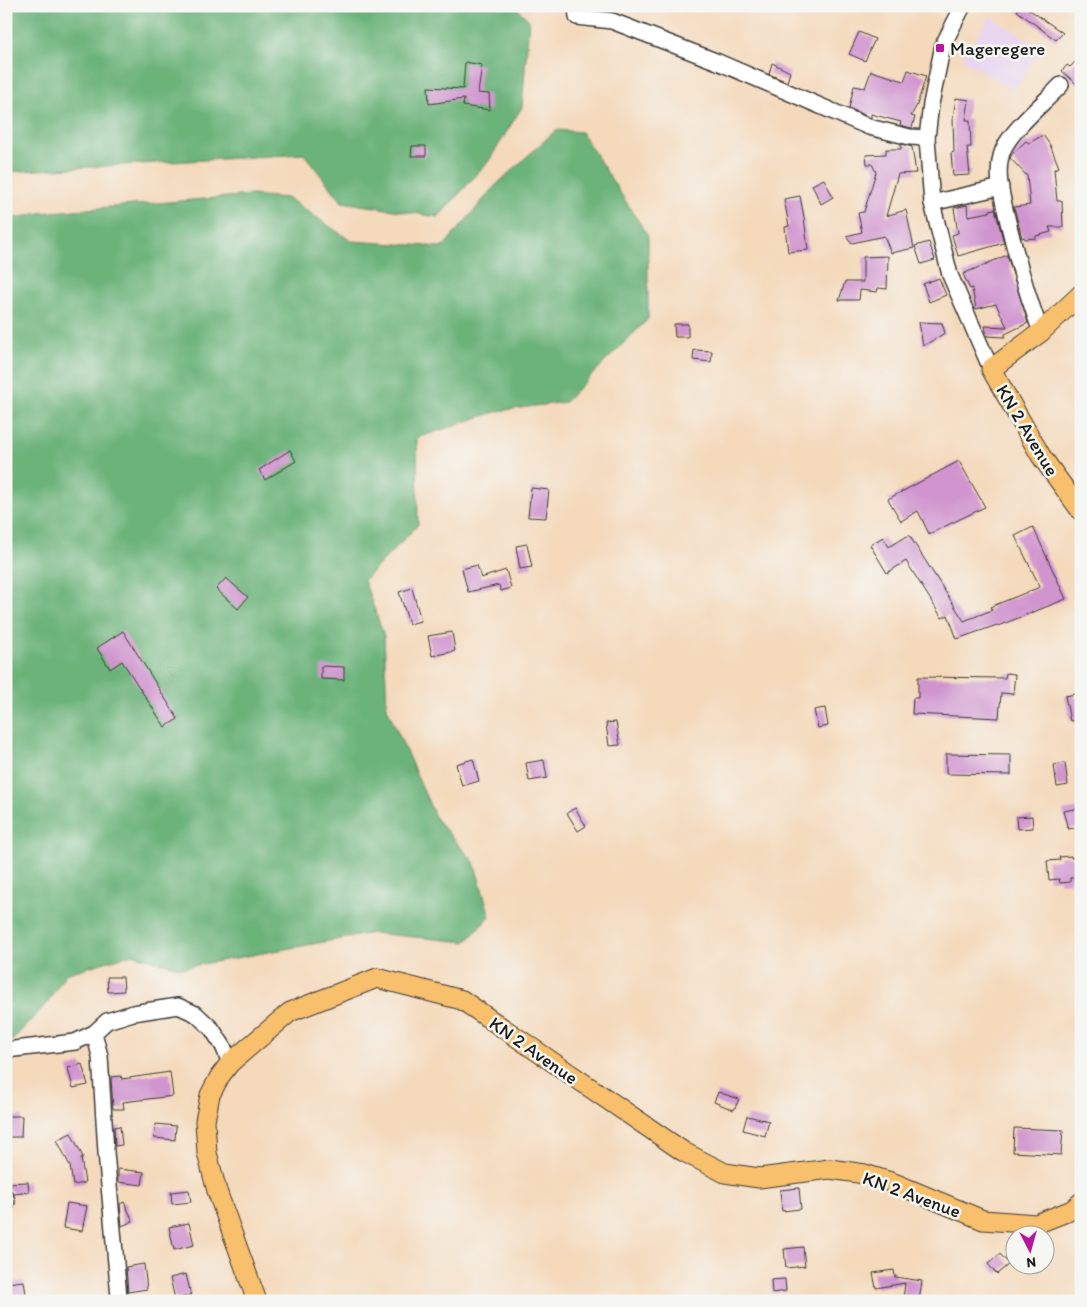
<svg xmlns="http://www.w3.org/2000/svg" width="1087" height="1307" font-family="Itim,sans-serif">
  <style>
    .built { fill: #e7d2ef }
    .forest { fill: #6cb37a; stroke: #44684b }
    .building { fill: #d095cf }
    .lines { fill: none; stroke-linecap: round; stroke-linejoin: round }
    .minor-casing { stroke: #3c3834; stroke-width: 18 }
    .major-casing { stroke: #3c3834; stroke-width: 21 }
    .minor { stroke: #fff; stroke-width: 15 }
    .major { stroke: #f8bf6c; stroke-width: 19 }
    .poi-dot { fill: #b5179e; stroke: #f6f6f2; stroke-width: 2 }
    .labels { text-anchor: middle; stroke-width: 5; stroke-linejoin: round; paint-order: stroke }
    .poi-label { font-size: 19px; fill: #1c1c1c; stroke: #f6f6f2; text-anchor: start }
    .street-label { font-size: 19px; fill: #1c1c1c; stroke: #f6f6f2 }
  </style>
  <rect width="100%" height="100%" fill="#f6f6f2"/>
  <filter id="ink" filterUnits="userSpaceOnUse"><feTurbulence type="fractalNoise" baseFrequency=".02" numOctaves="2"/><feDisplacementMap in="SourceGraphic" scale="10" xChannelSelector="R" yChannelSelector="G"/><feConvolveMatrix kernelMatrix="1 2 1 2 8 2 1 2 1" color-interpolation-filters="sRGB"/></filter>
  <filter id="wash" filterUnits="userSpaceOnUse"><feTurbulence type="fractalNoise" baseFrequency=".0096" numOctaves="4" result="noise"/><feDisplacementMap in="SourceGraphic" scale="20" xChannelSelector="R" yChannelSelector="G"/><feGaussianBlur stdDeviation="1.12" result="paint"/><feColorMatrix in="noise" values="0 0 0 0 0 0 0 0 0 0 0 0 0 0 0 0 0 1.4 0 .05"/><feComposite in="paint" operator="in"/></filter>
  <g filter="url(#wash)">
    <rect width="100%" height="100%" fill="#f4d9bb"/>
    <polygon class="built" points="990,16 1041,48 1014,91 962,59"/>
    <g class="forest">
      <polygon points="6,6 515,6 529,20 522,107 488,162 438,217 342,202 304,154 6,172"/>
      <polygon points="556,130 581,132 648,236 648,319 565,402 498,411 417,438 418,525 364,580 384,636 387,708 436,819 474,862 490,916 466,942 373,933 181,968 132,954 65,974 48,1002 6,1047 6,220 40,213 250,195 288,198 351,241 443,247 495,186"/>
    </g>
    <g id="blocks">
      <g class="building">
        <polygon points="1020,6 1024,6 1063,33 1056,40 1017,11"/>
        <polygon points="859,32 875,39 865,61 849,54"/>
        <polygon points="1081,56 1081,88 1062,71 1067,65 1070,67"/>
        <polygon points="465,62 482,65 478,93 489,94 490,110 463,106 464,99 429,104 428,87 463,89"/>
        <polygon points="772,63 790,72 787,82 769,74"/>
        <polygon points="908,70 926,76 917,105 911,116 915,117 912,128 900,125 901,122 871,114 871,118 849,108 854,86 865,88 871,71 904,81"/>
        <polygon points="956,98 969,100 966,120 970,120 971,147 967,147 970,175 953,176 951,153 954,152 953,118"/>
        <polygon points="1043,135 1050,145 1059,167 1054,169 1057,201 1062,201 1063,227 1049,227 1051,232 1036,236 1036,238 1025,239 1024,237 1022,238 1014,207 1030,205 1027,176 1010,158 1012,154 1026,141 1029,143"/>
        <polygon points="901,144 912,147 916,173 898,174 886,216 906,210 914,248 891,253 884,236 852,243 846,236 862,232 858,213 864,212 876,172 872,164 867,164 866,155 886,154 886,149 901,149"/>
        <polygon points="412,146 426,146 426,156 411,156"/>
        <polygon points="824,179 833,197 821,204 812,185"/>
        <polygon points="800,196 804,217 808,250 788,252 785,227 789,226 784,199"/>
        <polygon points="967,205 968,216 990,212 990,210 995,209 1004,243 958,256 952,235 958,233 954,208"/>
        <polygon points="929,242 935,260 921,264 915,246"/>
        <polygon points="1007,255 1028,323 1005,334 1005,337 987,336 985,326 1007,327 996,304 976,309 972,288 970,289 963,274"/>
        <polygon points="888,256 887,289 878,288 877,292 860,290 859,300 839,300 845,282 863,282 863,257"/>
        <polygon points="939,278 946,295 929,302 923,284"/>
        <polygon points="919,322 942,323 945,333 923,346"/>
        <polygon points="674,324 688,324 688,337 675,337"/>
        <polygon points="694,350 712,351 711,362 693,360"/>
        <polygon points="290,450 296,461 265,480 259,470"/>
        <polygon points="959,461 985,507 929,534 918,511 901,521 888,499"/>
        <polygon points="531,488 549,490 546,518 528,517"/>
        <polygon points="1033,527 1066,599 998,626 997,625 957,639 948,615 942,618 906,561 887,573 870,545 883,537 889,547 909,535 964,621 992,610 990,607 1040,587 1015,536"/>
        <polygon points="527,544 532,567 520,569 516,546"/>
        <polygon points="477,565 481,578 506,570 511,588 501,591 499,585 468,592 462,569"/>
        <polygon points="226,578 248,597 238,609 216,589"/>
        <polygon points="412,588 421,621 409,624 399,592"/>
        <polygon points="123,631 178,719 165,727 122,661 110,669 97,648"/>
        <polygon points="452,632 455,651 432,656 428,636"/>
        <polygon points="321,666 344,667 344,680 321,679"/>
        <polygon points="1006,673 1015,674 1013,694 1001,693 999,718 912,714 913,698 918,698 918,677 1005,678"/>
        <polygon points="1075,694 1080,720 1070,721 1065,696"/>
        <polygon points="825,708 828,726 818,728 814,710"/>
        <polygon points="616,722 620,745 609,746 606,723"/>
        <polygon points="946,754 1011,755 1011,775 946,774"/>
        <polygon points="473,759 479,781 462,786 456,764"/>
        <polygon points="544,760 547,778 529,781 526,763"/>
        <polygon points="1065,763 1068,785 1057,787 1054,765"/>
        <polygon points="575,808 586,826 578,831 567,813"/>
        <polygon points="1081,808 1081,827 1068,829 1063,811"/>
        <polygon points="1032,816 1033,828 1017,829 1016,817"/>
        <polygon points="1071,856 1071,858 1081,857 1081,877 1070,878 1070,882 1060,883 1059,879 1049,880 1047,861 1060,860 1059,857"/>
        <polygon points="107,977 123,977 124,991 108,992"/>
        <polygon points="82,1064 88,1085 73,1088 68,1068"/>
        <polygon points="170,1072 173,1096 123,1102 124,1109 113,1109 111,1077 121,1076 122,1079"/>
        <polygon points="718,1092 739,1099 734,1110 714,1102"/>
        <polygon points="6,1116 22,1116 21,1137 6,1137"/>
        <polygon points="747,1116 769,1121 765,1136 743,1130"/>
        <polygon points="156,1124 176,1126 175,1140 154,1138"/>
        <polygon points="120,1126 122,1145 115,1146 114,1127"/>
        <polygon points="1014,1128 1063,1130 1061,1155 1013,1152"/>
        <polygon points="71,1133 83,1157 81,1158 85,1183 73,1185 70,1166 57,1140"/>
        <polygon points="118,1169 144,1172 142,1185 118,1182"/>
        <polygon points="28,1182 29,1192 14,1194 12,1191 6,1189 6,1183"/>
        <polygon points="799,1188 801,1209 782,1211 780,1190"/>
        <polygon points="189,1190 191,1202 172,1204 171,1192"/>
        <polygon points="124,1202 133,1221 122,1226 120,1204"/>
        <polygon points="67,1203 87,1206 82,1231 63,1228"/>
        <polygon points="189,1223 194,1245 174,1250 169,1227"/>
        <polygon points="803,1247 805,1266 786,1268 784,1249"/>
        <polygon points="1000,1254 1009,1264 997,1274 988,1264"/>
        <polygon points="144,1264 147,1289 128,1292 126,1267"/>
        <polygon points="894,1270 895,1277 922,1281 919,1301 903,1299 905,1283 876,1288 873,1273"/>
        <polygon points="186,1274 191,1295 175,1299 170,1278"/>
        <polygon points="785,1279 786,1291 772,1293 771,1280"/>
        <polygon points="24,1281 27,1301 6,1301 6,1283"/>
      </g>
    </g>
  </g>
  <g filter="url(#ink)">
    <use href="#blocks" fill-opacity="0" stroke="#3c3834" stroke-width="1"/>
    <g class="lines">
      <g class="minor-casing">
        <g id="minor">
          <polyline points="576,6 577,17 612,21 718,62 869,127 910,137 927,138"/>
          <polyline points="963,6 943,45 931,104 927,138 932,203 950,275 991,369"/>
          <polyline points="932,203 1001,187"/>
          <path d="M1041,332C1027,295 1017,259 1008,222C1003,199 994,173 1003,150C1012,129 1045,102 1061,85"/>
          <polyline points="94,1033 100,1056 106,1152 119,1297"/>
          <polyline points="6,1050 75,1042 94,1033 107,1021 133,1013 178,1006 196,1014 212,1029 223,1046 230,1063"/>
          <polyline points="6,1198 7,1202"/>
        </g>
      </g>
      <g class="major-casing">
        <g id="major">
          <polyline points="1081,294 1041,332 991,369 1041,456 1081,511"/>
          <polyline points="257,1301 217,1191 207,1153 205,1121 210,1095 220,1076 230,1063 290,1012 377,978 462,1000 684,1152 725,1173 759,1178 830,1169 865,1174 894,1183 983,1220 1036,1224 1072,1210 1081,1202"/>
        </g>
      </g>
      <use href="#minor" class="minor"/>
      <use href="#major" class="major"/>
    </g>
  </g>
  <rect class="poi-dot" x="935" y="43" width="10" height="10" rx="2.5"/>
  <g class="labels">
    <g class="poi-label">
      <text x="950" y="55">Mageregere</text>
    </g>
    <g class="street-label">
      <text transform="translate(1028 430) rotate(59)" y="7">KN 2 Avenue</text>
      <text transform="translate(534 1050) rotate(35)" y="7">KN 2 Avenue</text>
      <text transform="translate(912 1194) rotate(20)" y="7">KN 2 Avenue</text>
    </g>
  </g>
  <rect width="1087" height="1307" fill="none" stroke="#f6f6f2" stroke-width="25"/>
  <g transform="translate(1030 1250) rotate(174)"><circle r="24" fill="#f6f6f2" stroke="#9f9f9c"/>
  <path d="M0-4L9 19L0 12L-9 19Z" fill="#b5179e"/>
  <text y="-8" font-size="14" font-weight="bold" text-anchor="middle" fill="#1c1c1c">N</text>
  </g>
</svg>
